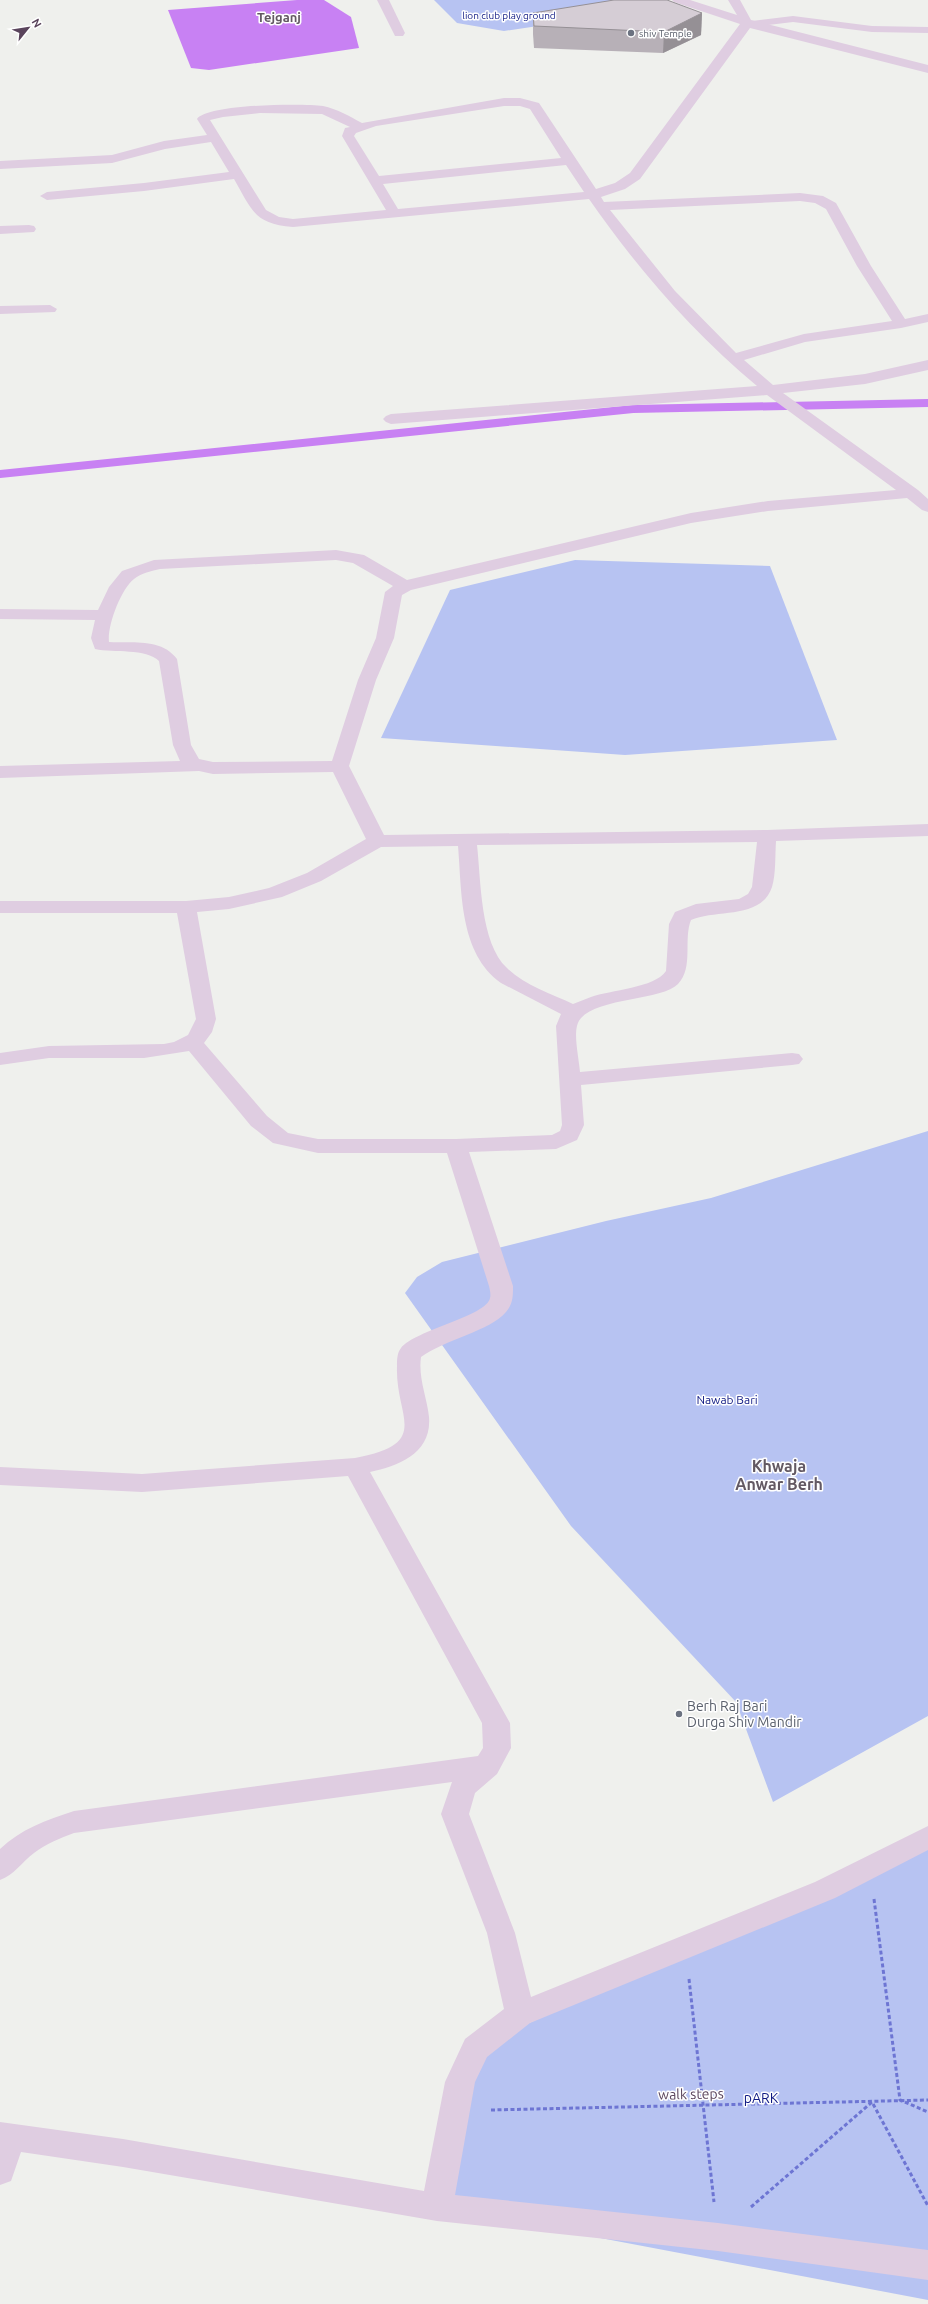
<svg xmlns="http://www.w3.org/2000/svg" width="928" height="2304" font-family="Ubuntu,sans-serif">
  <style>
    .green { fill: #b7c3f2 }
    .water { fill: #c881f3 }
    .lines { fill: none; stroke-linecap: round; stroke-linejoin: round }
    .stream { stroke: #c881f3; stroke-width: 8 }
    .path { stroke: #6d75d3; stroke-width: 3; stroke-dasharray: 4 2.5; stroke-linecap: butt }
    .lane { fill: #dfcde1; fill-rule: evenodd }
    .street { fill: #dfcde1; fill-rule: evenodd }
    .wall { fill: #b7b0b7 }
    .shaded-wall { fill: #959095 }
    .building { fill: #d5cdd5; stroke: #959095 }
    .worship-dot { fill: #6b7280; stroke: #fff; stroke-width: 1.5 }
    .labels { text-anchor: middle; stroke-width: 3; stroke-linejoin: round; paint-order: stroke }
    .far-park-label { font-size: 10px; fill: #0f1983; stroke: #fff }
    .far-worship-label { font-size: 10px; fill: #5b616d; stroke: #fff; text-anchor: start }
    .park-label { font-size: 12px; fill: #0f1983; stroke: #fff }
    .far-district-label { font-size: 13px; font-weight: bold; fill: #635963; stroke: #fff }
    .near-worship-label { font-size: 14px; fill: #5b616d; stroke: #fff; text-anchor: start }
    .near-street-label { font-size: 14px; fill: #5a445c; stroke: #fff }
    .near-park-label { font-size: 14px; fill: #0f1983; stroke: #fff }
    .district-label { font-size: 16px; font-weight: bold; fill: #635963; stroke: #fff }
  </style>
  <rect width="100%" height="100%" fill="#eff0ed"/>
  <g class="green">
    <polygon points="434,0 611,0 599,15 578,20 504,31 457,23"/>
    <polygon points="575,560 770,566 837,740 625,755 381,738 450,590"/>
    <polygon points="928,1131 928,1716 773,1802 736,1702 571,1526 405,1293 417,1277 442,1262 606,1221 711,1198"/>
    <polygon points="928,1835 928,2300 437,2207 476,2048"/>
  </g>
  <polygon class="water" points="297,0 324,0 351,17 359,48 209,70 191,68 168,10"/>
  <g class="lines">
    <polyline class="stream" points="0,474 633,409 928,403"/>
    <g class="path">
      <polyline points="874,1899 900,2100 928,2112"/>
      <polyline points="689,1979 714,2202"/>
      <polyline points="491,2110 928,2100"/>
      <polyline points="751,2207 872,2102 928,2206"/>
    </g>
    <polygon class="lane" points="793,16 872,26 928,27 928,33 872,32 793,22 752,27 747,24 752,21"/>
    <g class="street">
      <polygon points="377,0 389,0 405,33 403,36 395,36"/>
      <path d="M672,0H690L737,15L728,0H740L751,20L928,65V73L750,28L640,179L625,189L601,197L604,202L800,193L823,196L836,203L871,266L905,319L928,314V322L901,328L805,342L744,360L773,385L865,374L928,360V370L865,384L783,393L918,490L928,499V512L922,510L907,498L768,511L691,523L411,590L402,595L394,638L376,680L349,766L384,835L767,830L928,824V836L776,841C775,856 776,874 772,887C761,920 716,909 691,920C683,940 694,967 678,984C661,1002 583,997 577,1026C574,1037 579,1059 580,1072L792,1053L799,1054L803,1059L799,1064L792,1065L581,1085L584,1125L577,1140L556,1149L469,1152L513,1286C513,1296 513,1304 506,1312C490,1331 444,1340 421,1357C418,1378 427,1397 429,1417C432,1453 399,1466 370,1472L510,1723L511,1748L497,1774L475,1793L469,1814L515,1933L531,1997L815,1882L928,1826V1850L835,1898L530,2023L487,2057L475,2082L455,2195L718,2223L928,2250V2280L718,2251L437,2221L123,2167L21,2152L11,2181L0,2185V2122L123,2139L424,2191L445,2082L465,2039L504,2009L487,1933L441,1814L452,1782L74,1833C60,1838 46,1844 34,1853C22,1862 14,1875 0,1880V1849C21,1829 46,1820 74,1811L478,1756L483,1748L482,1723L348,1476L142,1492L0,1485V1467L142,1474L355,1458C433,1443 395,1418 397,1366C397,1360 397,1353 401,1348C415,1330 487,1316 490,1298C491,1295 490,1290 489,1286L447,1153H318L273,1143L251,1126L189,1051L144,1058H49L0,1065V1053L49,1046L164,1044L174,1042L188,1035L196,1019L177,913H0V901H186L229,897L269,888L307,873L366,839L333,772L213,774L199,771L0,778V766L180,761L173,745L159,661C146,648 114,653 95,649L91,638L95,620L0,619V609L98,610L109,587L122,571L154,560L336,550L364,555L407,580L691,513L768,501L896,490L767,395L391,424L386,422L383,419L386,416L391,414L757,386C692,332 637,268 589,199L293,227C254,224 252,210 234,179L144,191L47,200L40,196L47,192L144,183L229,172L211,142L165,149L112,163L0,169V161L112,155L164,141L207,135L197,119C207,104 303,103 323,106C337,109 349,116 362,123L504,98H520L539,103L596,189L615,183L630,173L740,24L674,2ZM504,106H520L530,109L561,158L379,176L354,136L356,133L376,126ZM260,113L322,114L350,127L345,128L342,136L386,210L293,219L279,217L266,210L210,120L223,117ZM566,165L584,192L398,209L383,184ZM800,201L815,203L826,209L857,266L892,321L804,334L736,353L675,291L610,210ZM336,560L353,563L393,586L385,592L376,638L358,680L332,761L213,762L199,759L191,745L177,659C162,638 132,643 109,642C107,626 121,589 134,579C141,573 152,571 160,569ZM757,842L752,887L748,894L739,899L696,904L675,912L669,924L666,971C655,988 610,990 591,997C585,999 579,1002 573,1004C552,994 524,985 507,968C480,943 481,880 477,845ZM458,846C462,892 459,953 501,983L561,1014L556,1026L562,1125L560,1131L552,1135L456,1139H318L288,1133L267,1116L204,1043L212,1032L216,1019L197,912L229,909L282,897L321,881L381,847Z"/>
      <polygon points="29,225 34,226 36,229 34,232 0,234 0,226"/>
      <polygon points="50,305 57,309 55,312 0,314 0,306"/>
    </g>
  </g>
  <polygon class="wall" points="533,13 702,13 701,35 663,53 534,48 533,34"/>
  <polygon class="shaded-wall" points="702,13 701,35 663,53 664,32"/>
  <polygon class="building" points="614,0 667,0 702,13 664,32 534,26 533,13"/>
  <g class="worship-dot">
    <circle cx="631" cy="33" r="4"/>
    <circle cx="679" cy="1714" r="4"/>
  </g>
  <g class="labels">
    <g class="far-park-label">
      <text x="509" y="19">lion club play ground</text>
    </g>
    <g class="far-worship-label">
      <text x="639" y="37">shiv Temple</text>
    </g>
    <g class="park-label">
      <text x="727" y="1404">Nawab Bari</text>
    </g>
    <g class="far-district-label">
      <text x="279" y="22">Tejganj</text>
    </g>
    <g class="near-worship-label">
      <text x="687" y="1711">Berh Raj Bari<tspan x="687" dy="16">Durga Shiv Mandir</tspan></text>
    </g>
    <g class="near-street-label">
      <text transform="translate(691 2094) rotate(-1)" y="5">walk steps</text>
    </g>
    <g class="near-park-label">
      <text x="761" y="2103">pARK</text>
    </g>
    <g class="district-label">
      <text x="779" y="1472">Khwaja<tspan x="779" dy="18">Anwar Berh</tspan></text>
    </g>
  </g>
  <g transform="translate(28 28) rotate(60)" stroke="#ffffff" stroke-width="3" paint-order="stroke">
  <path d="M0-3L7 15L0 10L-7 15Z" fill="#5a445c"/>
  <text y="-6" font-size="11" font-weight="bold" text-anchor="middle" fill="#5a445c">N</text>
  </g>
</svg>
